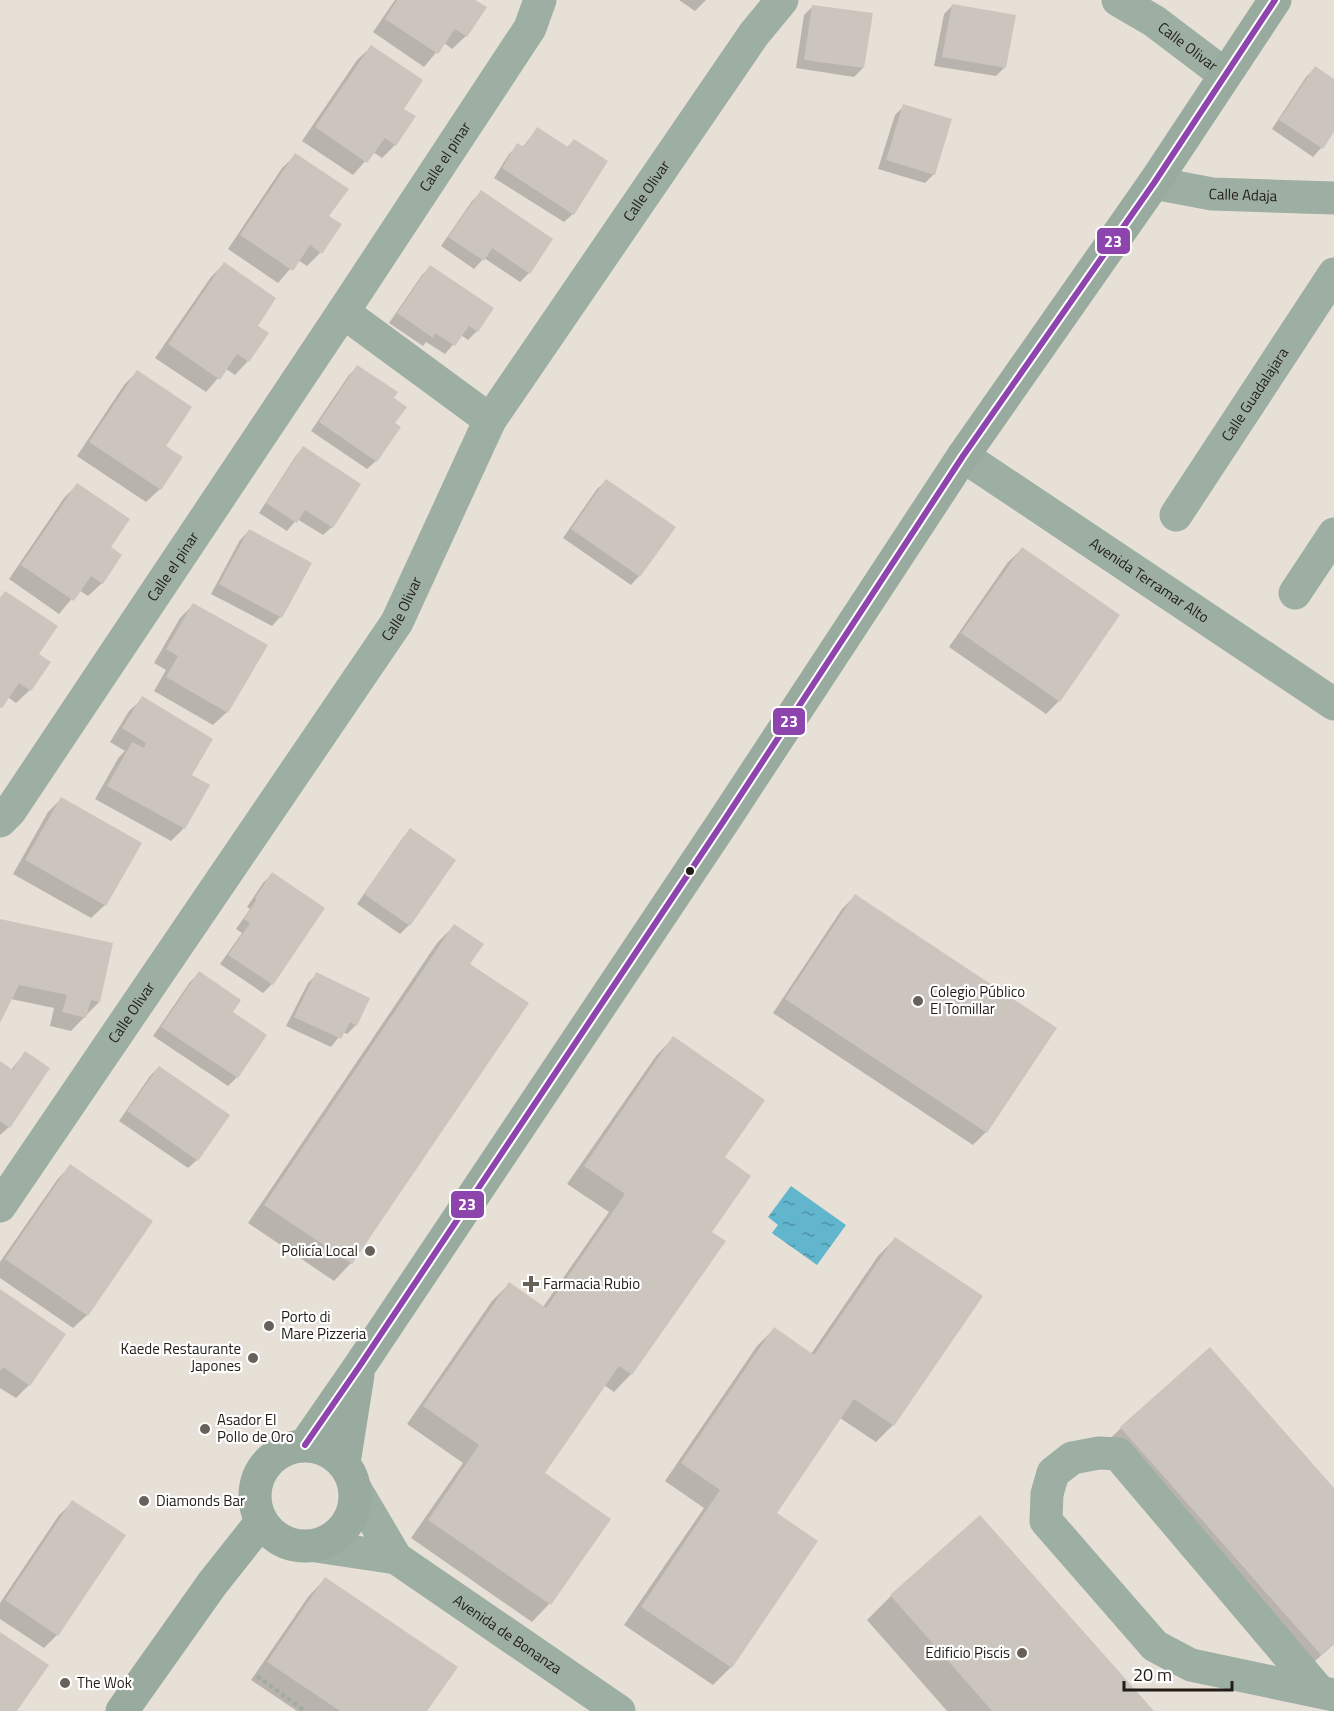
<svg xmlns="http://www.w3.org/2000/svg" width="1334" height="1711" font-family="'Titillium Web',sans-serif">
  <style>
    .water { fill: url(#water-ripples) }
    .shadow { fill: #0003 }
    .building { fill: #cbc5be }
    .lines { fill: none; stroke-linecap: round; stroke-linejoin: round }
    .path { stroke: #a2aba2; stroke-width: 4; stroke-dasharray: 4.5 3; stroke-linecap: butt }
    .street { stroke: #9daea3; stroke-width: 33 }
    .secondary { stroke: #99ab9f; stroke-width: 33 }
    .bus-1-casing { stroke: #fff; stroke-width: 10 }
    .bus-1 { stroke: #8e44ad; stroke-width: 6 }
    .bus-dot { fill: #221d17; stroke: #fff; stroke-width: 2 }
    .poi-dot { fill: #67615a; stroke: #fff; stroke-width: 2 }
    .labels { text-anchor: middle; stroke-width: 4.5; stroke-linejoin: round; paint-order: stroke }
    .street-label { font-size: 15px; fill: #221d17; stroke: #fff }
    .poi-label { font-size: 15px; fill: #221d17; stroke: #fff; text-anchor: start }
    .line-badge { stroke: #fff; stroke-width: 2 }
    .badge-label { font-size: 16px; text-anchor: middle; font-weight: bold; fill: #fff }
  </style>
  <defs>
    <pattern id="water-ripples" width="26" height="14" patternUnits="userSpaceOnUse" patternTransform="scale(1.5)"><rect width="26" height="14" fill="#61b5cc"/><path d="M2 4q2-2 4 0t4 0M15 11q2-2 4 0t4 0" fill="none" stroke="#5093a5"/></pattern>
  </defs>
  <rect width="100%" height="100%" fill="#e7e0d7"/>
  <polygon class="water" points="791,1186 846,1225 817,1265 772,1233 778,1225 768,1217"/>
  <g class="shadow">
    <polygon points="395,0 473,0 466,36 452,49 444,43 424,67 373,32"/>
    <polygon points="679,0 706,0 695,11"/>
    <polygon points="953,5 1004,68 996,76 934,66 944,14"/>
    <polygon points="813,6 863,68 854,77 796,68 804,15"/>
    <polygon points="371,47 402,109 395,145 382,158 373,152 353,175 302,141 357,60"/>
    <polygon points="1315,68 1334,81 1334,129 1321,148 1313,157 1272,129 1306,77"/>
    <polygon points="904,106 934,174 925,183 878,169 895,115"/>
    <polygon points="537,129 566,148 574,140 573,214 564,222 494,178 509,154 518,145 522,148"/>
    <polygon points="296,155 327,217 320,253 307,266 298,260 278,283 228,249 282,168"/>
    <polygon points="481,192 529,273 520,282 484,258 474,269 441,246 472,201"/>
    <polygon points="224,264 256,326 248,361 235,375 226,369 206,392 155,358 211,277"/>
    <polygon points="430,267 477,331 468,340 461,335 445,354 426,342 423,346 389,323 422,275"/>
    <polygon points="357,367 392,398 393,423 376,461 367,469 311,431 349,375"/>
    <polygon points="137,372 164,446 160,489 146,502 77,456 124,385"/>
    <polygon points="303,448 332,527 323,535 297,519 287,531 259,513 295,457"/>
    <polygon points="606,481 639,576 631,585 563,538 597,489"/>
    <polygon points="77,485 109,547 102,583 88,596 79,590 59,614 9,579 64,498"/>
    <polygon points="249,531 310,564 280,617 272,626 211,594 240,540"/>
    <polygon points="1022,549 1059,701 1046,714 949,647 1008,562"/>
    <polygon points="5,592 36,654 30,690 16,703 8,697 0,708 0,598"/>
    <polygon points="194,604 227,712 213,725 154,691 166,670 154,663 180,618"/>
    <polygon points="143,698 190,776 184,828 171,841 95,799 119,757 125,751 110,742 129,711"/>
    <polygon points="61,799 105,905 91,918 13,874 48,812"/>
    <polygon points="410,830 409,925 400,934 357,904 402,839"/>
    <polygon points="272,874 272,984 263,993 220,964 242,933 236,929 250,909 247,907 263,883"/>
    <polygon points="855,896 986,1132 973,1145 773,1013 842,909"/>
    <polygon points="0,920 99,1002 71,1031 50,1026 54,1008 11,999 0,1020"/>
    <polygon points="454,926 468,964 351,1263 334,1281 248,1223 437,943"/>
    <polygon points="199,973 231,1013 265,1035 237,1077 228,1086 153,1036 190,982"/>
    <polygon points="317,974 356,1025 347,1034 343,1032 331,1047 286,1026 308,983"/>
    <polygon points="673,1038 723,1158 710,1232 631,1374 614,1392 604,1385 543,1474 609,1519 549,1604 532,1622 411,1538 463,1463 407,1424 492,1301 509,1284 543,1307 609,1212 567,1184 656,1056"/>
    <polygon points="25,1053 9,1127 0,1135 0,1063 11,1070"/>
    <polygon points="159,1067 197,1160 188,1168 119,1121 150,1076"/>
    <polygon points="70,1166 87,1315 73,1328 0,1278 0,1262 57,1180"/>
    <polygon points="895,1239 893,1425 876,1442 840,1418 775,1514 816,1541 731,1667 713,1685 624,1625 704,1508 665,1481 757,1346 774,1329 811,1354 878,1256"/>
    <polygon points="0,1291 29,1385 16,1398 0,1388"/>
    <polygon points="1210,1349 1334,1490 1334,1644 1296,1678 1096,1452 1121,1428"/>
    <polygon points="73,1502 57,1635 44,1648 0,1619 0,1603 59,1515"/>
    <polygon points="325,1579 426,1711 297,1711 251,1680 308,1597"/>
    <polygon points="891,1596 1152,1711 947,1711 867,1620"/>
  </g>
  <g class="building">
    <polygon points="397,0 475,0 487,7 467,37 455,29 438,54 385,19"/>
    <polygon points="952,4 1016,15 1006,68 942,57"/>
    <polygon points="812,5 873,13 864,68 804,60"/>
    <polygon points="371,45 423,80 404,109 416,116 396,146 385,138 367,163 315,127"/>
    <polygon points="1315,66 1334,79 1334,132 1323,149 1279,120"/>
    <polygon points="903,104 952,119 935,175 886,160"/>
    <polygon points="537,127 568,147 574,139 608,161 574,215 502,168 517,143 524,147"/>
    <polygon points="295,153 349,189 329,216 342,224 322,254 310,245 293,271 240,235"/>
    <polygon points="481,190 553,239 530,274 492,248 484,261 448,237"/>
    <polygon points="224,262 276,298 258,326 269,333 249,362 237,354 220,380 168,344"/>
    <polygon points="430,265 494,308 478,332 469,326 455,346 435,333 433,338 397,313"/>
    <polygon points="357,365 398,392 394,398 407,407 395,423 401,427 377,462 319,422"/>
    <polygon points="137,370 192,407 166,446 183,457 161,490 89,442"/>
    <polygon points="303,446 361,484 333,528 305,510 297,523 266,503"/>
    <polygon points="606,479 676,527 640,577 571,529"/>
    <polygon points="77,483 130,519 111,547 122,555 103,584 91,576 74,601 21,565"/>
    <polygon points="249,529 312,563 282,618 219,584"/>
    <polygon points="1022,547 1120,615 1060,702 961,633"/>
    <polygon points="5,591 58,626 39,654 51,662 31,691 19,683 2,708 0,707 0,598"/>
    <polygon points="193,603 268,645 228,713 166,677 178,656 166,649"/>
    <polygon points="142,696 213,739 192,775 210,785 185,829 107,786 132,742 144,748 146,743 122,728"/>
    <polygon points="61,797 142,843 106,906 25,860"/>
    <polygon points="410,828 456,860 410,926 364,894"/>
    <polygon points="272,872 325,908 273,985 228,955 250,923 244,919 257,899 255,898"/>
    <polygon points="855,894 1057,1028 987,1133 785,999"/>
    <polygon points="0,919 113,943 100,1002 91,1000 86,1018 62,1012 67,995 19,985 0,1023"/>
    <polygon points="454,924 484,944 470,964 529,1003 352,1264 264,1205"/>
    <polygon points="199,971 241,1000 233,1012 267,1035 238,1078 161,1027"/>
    <polygon points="316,972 370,998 357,1026 350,1022 341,1039 294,1017"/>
    <polygon points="673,1036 765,1100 725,1157 751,1176 712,1232 726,1241 632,1375 619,1366 545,1473 611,1519 551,1605 428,1520 479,1445 423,1406 509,1282 546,1308 625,1194 584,1166"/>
    <polygon points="25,1051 50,1068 10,1128 0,1121 0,1061 13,1070"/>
    <polygon points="159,1066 230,1115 198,1161 127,1111"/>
    <polygon points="70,1164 153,1221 88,1316 5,1259"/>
    <polygon points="895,1237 983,1296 894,1426 854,1399 777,1513 818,1541 732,1668 641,1607 720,1490 681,1463 774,1327 814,1355"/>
    <polygon points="0,1289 66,1334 30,1386 3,1367 0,1371"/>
    <polygon points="1210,1347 1334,1488 1334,1643 1321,1655 1120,1427"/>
    <polygon points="72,1500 126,1535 58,1636 5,1600"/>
    <polygon points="980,1515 1154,1711 992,1711 890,1595"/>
    <polygon points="325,1577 458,1667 427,1711 340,1711 267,1662"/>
    <polygon points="0,1632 49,1665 17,1711 0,1711"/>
  </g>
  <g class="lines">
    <polyline class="path" points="257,1676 305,1711"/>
    <g class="street">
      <path id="s1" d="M1118,0L1154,21L1224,74"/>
      <path id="s2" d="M1154,183L1212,194L1334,198"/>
      <polyline points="343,312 490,420"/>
      <path id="s3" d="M963,456L1334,704"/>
      <path id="s4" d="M1176,515L1334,274"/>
      <polyline points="1295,593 1334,534"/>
      <path id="s5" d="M0,821L10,811L343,312L530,28L540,0"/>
      <path id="s6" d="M0,1206L397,622L490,420L754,34L782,0"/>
      <path id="s7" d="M356,1490L396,1558L619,1711"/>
      <polyline points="316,1546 396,1558"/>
      <polyline points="1318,1690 1118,1454 1099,1453 1072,1458 1053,1473 1047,1494 1046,1521 1155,1646 1191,1665 1334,1695"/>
    </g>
    <g class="secondary">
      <polyline points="305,1445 359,1367 723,822 963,456 1154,183 1275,0"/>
      <circle cx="305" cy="1496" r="50"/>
      <polyline points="344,1463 358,1375"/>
      <polyline points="122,1711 212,1584 261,1522"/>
    </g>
    <g class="bus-1-casing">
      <polyline id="bus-1" points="305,1445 359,1367 723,822 963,456 1154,183 1275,0"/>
    </g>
    <use href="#bus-1" class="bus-1"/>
  </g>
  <circle class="bus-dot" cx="690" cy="871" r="5"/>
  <g class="poi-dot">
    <circle cx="918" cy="1001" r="6"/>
    <circle cx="370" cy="1251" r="6"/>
    <path d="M528 1275h6v6h6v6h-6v6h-6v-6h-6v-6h6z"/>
    <circle cx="269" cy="1326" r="6"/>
    <circle cx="253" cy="1358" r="6"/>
    <circle cx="205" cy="1429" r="6"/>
    <circle cx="144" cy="1501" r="6"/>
    <circle cx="1022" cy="1653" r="6"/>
    <circle cx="65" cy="1683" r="6"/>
  </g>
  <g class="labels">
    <g class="street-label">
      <text dy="5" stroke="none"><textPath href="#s1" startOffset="84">Calle Olivar</textPath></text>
      <text dy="5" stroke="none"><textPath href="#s5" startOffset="800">Calle el pinar</textPath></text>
      <text dy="5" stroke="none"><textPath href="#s6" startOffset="1206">Calle Olivar</textPath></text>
      <text dy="5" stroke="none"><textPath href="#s2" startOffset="90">Calle Adaja</textPath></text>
      <text dy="5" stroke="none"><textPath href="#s4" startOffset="144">Calle Guadalajara</textPath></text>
      <text dy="5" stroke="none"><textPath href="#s5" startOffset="308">Calle el pinar</textPath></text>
      <text dy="5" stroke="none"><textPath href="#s3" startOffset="224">Avenida Terramar Alto</textPath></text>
      <text dy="5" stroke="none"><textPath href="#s6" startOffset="720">Calle Olivar</textPath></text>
      <text dy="5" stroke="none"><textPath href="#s6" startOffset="234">Calle Olivar</textPath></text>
      <text dy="5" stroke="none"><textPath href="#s7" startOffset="214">Avenida de Bonanza</textPath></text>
    </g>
    <g class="poi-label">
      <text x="930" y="997">Colegio Público<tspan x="930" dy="17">El Tomillar</tspan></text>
      <text x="358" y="1256" text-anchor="end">Policía Local</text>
      <text x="543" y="1289">Farmacia Rubio</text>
      <text x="281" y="1322">Porto di<tspan x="281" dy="17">Mare Pizzeria</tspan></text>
      <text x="241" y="1354" text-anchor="end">Kaede Restaurante<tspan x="241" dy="17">Japones</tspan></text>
      <text x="217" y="1425">Asador El<tspan x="217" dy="17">Pollo de Oro</tspan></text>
      <text x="156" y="1506">Diamonds Bar</text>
      <text x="1010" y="1658" text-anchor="end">Edificio Piscis</text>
      <text x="77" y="1688">The Wok</text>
    </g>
  </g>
  <g class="line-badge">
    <rect x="1096" y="227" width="35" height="28" rx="6" fill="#8e44ad"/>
    <rect x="772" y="707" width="34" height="29" rx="6" fill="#8e44ad"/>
    <rect x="450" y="1190" width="35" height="29" rx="6" fill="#8e44ad"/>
  </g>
  <g class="badge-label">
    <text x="1113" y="247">23</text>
    <text x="789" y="727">23</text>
    <text x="467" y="1210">23</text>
  </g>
  <path d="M1124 1681v9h108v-9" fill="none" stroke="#221d17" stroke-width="3"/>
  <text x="1133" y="1681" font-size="18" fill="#221d17" stroke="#ffffff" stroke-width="4.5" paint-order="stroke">20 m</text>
</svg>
